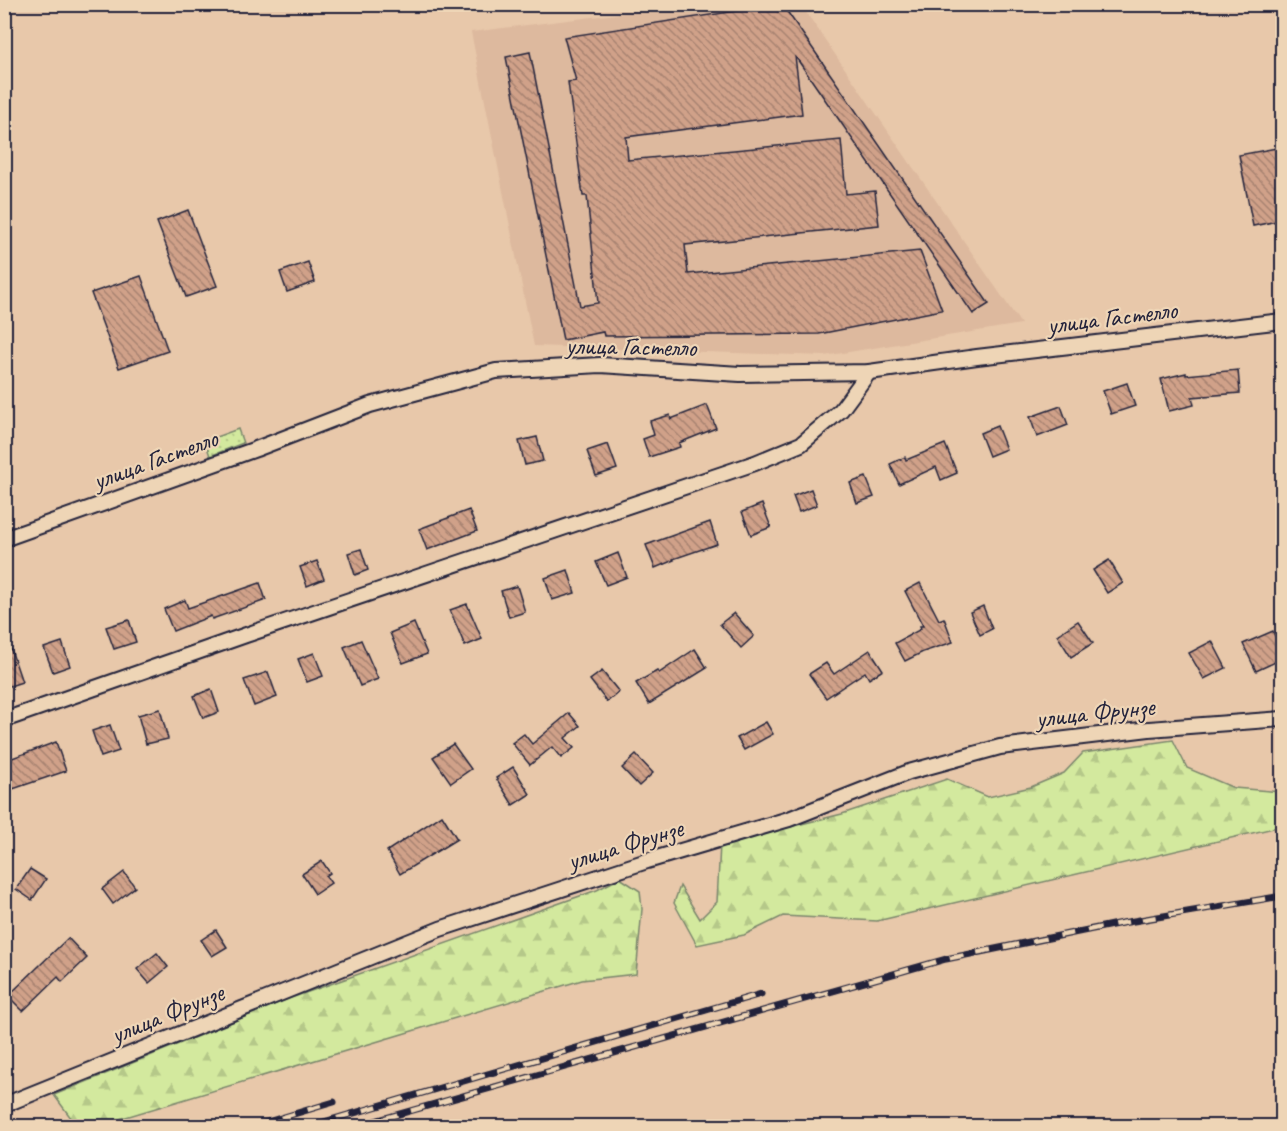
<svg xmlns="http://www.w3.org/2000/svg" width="1287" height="1131" font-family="Caveat,sans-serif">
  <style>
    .built { fill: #ddb99e }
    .green { fill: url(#green-dots); stroke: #7a866c; stroke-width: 1.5 }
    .forest { fill: url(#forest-firs); stroke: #7a866c; stroke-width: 1.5 }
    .building { fill: url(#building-back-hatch); stroke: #22223b; stroke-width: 1.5 }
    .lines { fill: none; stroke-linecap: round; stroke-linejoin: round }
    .street-casing { stroke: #22223b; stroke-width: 18 }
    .street { stroke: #eed5b6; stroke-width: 14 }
    .rail-casing { stroke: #22223b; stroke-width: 7 }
    .rail { stroke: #eed5b6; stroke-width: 4.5; stroke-dasharray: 14; stroke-linecap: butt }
    .labels { text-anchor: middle; stroke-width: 4.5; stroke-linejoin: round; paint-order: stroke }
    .street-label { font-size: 26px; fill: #22223b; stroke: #eed5b6 }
  </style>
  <defs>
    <pattern id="green-dots" width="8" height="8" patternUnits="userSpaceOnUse" patternTransform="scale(1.5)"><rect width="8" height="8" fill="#d3e99e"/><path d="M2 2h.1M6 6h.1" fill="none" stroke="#b5c889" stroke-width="1.8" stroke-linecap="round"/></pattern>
    <pattern id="forest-firs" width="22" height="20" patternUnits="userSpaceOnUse" patternTransform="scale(1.5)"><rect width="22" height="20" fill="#d3e99e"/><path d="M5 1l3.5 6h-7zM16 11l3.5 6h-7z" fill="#b5c889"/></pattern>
    <pattern id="building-back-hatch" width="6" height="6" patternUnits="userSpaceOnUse" patternTransform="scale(1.5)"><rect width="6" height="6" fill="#d0a189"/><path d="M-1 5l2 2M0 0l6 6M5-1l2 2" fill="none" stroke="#a88371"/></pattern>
  </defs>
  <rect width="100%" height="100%" fill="#e8c8aa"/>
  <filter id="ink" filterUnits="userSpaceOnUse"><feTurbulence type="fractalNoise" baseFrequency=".0167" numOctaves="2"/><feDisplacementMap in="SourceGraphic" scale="12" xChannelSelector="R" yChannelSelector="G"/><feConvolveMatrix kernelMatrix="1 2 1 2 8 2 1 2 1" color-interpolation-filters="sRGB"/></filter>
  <g filter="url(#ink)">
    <polygon class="built" points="690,5 801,5 1021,324 824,356 534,346 471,32"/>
    <polygon class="green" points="238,429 243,443 210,456 205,441"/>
    <g class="forest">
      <polygon points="1173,740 1187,768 1234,788 1282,792 1282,826 877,921 783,916 744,935 697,945 674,903 680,886 700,919 717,902 720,844 842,814 947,779 988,797 1031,787 1064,773 1083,753"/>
      <polygon points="620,878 640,891 642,909 636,974 582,980 96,1126 77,1126 54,1095 291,998 597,890"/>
    </g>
    <g class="building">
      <polygon points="782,4 989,304 973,314 795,56 802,114 626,137 628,160 841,140 846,194 875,191 879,225 685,245 688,274 920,251 942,310 819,334 604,336 603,332 563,340 506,57 530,52 580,306 598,303 587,196 583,196 568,82 576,81 564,37"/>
      <polygon points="1282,147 1282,220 1253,226 1239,155"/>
      <polygon points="188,210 217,286 186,297 157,222"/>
      <polygon points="308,262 315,282 287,292 280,272"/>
      <polygon points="141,276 168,351 119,368 91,293"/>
      <polygon points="1238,370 1240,393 1192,397 1194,405 1169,411 1161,379 1186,373 1186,375"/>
      <polygon points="1127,383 1135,406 1111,414 1103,391"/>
      <polygon points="707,405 716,428 679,443 680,447 649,457 643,439 654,435 650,421 670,415 671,419"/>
      <polygon points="1061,406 1068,425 1037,437 1030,417"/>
      <polygon points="997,426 1006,449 989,456 980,433"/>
      <polygon points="537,437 543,461 525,465 519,441"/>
      <polygon points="608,444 617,469 596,476 587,451"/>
      <polygon points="945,444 957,473 941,480 936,467 899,484 890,464 905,457 906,460"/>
      <polygon points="866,477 874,497 857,503 850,483"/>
      <polygon points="811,489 817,505 799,512 793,496"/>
      <polygon points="762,504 771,527 751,535 742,512"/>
      <polygon points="469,510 477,531 427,550 419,529"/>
      <polygon points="710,522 717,544 673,559 674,560 655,568 646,545"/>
      <polygon points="361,549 368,570 355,575 348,553"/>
      <polygon points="618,553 627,577 606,585 596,562"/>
      <polygon points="1109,560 1123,583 1107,593 1093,570"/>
      <polygon points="317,561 324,579 307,586 300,567"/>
      <polygon points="568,570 575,593 552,600 545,578"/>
      <polygon points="260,583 266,600 212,619 211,616 173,631 164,609 185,600 188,608"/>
      <polygon points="920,583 939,620 944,618 953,642 923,652 905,661 895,643 921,629 920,626 923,626 905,591"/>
      <polygon points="517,586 525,612 509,617 501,591"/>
      <polygon points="467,604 482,639 465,646 450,610"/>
      <polygon points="983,606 992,629 980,635 970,612"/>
      <polygon points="734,613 754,636 741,648 720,624"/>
      <polygon points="129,620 136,642 114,649 106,627"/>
      <polygon points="1078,621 1093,643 1071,657 1057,635"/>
      <polygon points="414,623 427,654 403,663 390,633"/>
      <polygon points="1273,631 1282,652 1282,659 1256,671 1243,644"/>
      <polygon points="7,638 22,682 4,688 4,639"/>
      <polygon points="361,640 378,679 360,686 344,647"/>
      <polygon points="1212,641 1226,668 1204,679 1189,653"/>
      <polygon points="62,642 70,666 53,672 44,648"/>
      <polygon points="695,649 707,668 649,704 636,683 657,671 659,673"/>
      <polygon points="870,650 883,670 869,679 865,672 826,698 809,674 826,663 834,674"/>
      <polygon points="314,653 323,676 307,682 298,659"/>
      <polygon points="602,671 619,692 607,702 590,680"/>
      <polygon points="268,672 277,697 254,706 244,680"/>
      <polygon points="211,689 219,712 203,718 194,696"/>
      <polygon points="160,709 168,739 146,744 138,715"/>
      <polygon points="569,713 580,726 565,738 574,748 561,758 552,747 530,765 512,743 524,734 532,744"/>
      <polygon points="766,722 773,734 744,750 737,738"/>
      <polygon points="110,725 119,751 101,757 92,731"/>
      <polygon points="56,742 66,771 4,792 4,761"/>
      <polygon points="453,744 471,769 451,783 433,757"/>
      <polygon points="636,755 653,773 639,786 622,768"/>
      <polygon points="513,767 530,794 513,805 496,778"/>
      <polygon points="442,815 457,839 400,874 387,851"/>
      <polygon points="322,861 330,873 326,876 331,883 315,894 302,874"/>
      <polygon points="30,869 46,879 32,900 16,889"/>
      <polygon points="124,872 135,887 113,904 102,889"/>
      <polygon points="216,930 227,947 212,956 201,940"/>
      <polygon points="68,938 87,958 62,982 58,977 23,1011 8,996"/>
      <polygon points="157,953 168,967 149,983 137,969"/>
    </g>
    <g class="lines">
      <g class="street-casing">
        <g id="street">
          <polyline points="4,539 256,449 370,405 496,371 600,365 740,374 869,372 977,357 1282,321"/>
          <polyline points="4,720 246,635 755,463 801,444 841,410 869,372"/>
          <polyline points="4,1105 440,929 647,861 789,819 909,772 1000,747 1149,729 1282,719"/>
        </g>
      </g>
      <use href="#street" class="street"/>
      <g class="rail-casing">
        <g id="rail">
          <polyline points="254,1126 334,1102"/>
          <polyline points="310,1126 761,994"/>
          <polyline points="357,1126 946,959 1122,923 1282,896"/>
        </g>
      </g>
      <use href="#rail" class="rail"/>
    </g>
  </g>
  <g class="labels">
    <g class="street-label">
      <text transform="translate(1112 317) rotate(-7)" y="9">улица Гастелло</text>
      <text transform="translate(631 346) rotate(1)" y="9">улица Гастелло</text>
      <text transform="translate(155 459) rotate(-20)" y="9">улица Гастелло</text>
      <text transform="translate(1095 712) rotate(-6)" y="9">улица Фрунзе</text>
      <text transform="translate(625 844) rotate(-17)" y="9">улица Фрунзе</text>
      <text transform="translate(167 1013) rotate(-22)" y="9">улица Фрунзе</text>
    </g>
  </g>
  <rect width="1287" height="1131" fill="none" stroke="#eed5b6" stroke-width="24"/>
  <rect x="12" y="12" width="1263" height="1107" fill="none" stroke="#22223b" stroke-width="2" filter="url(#ink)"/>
</svg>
